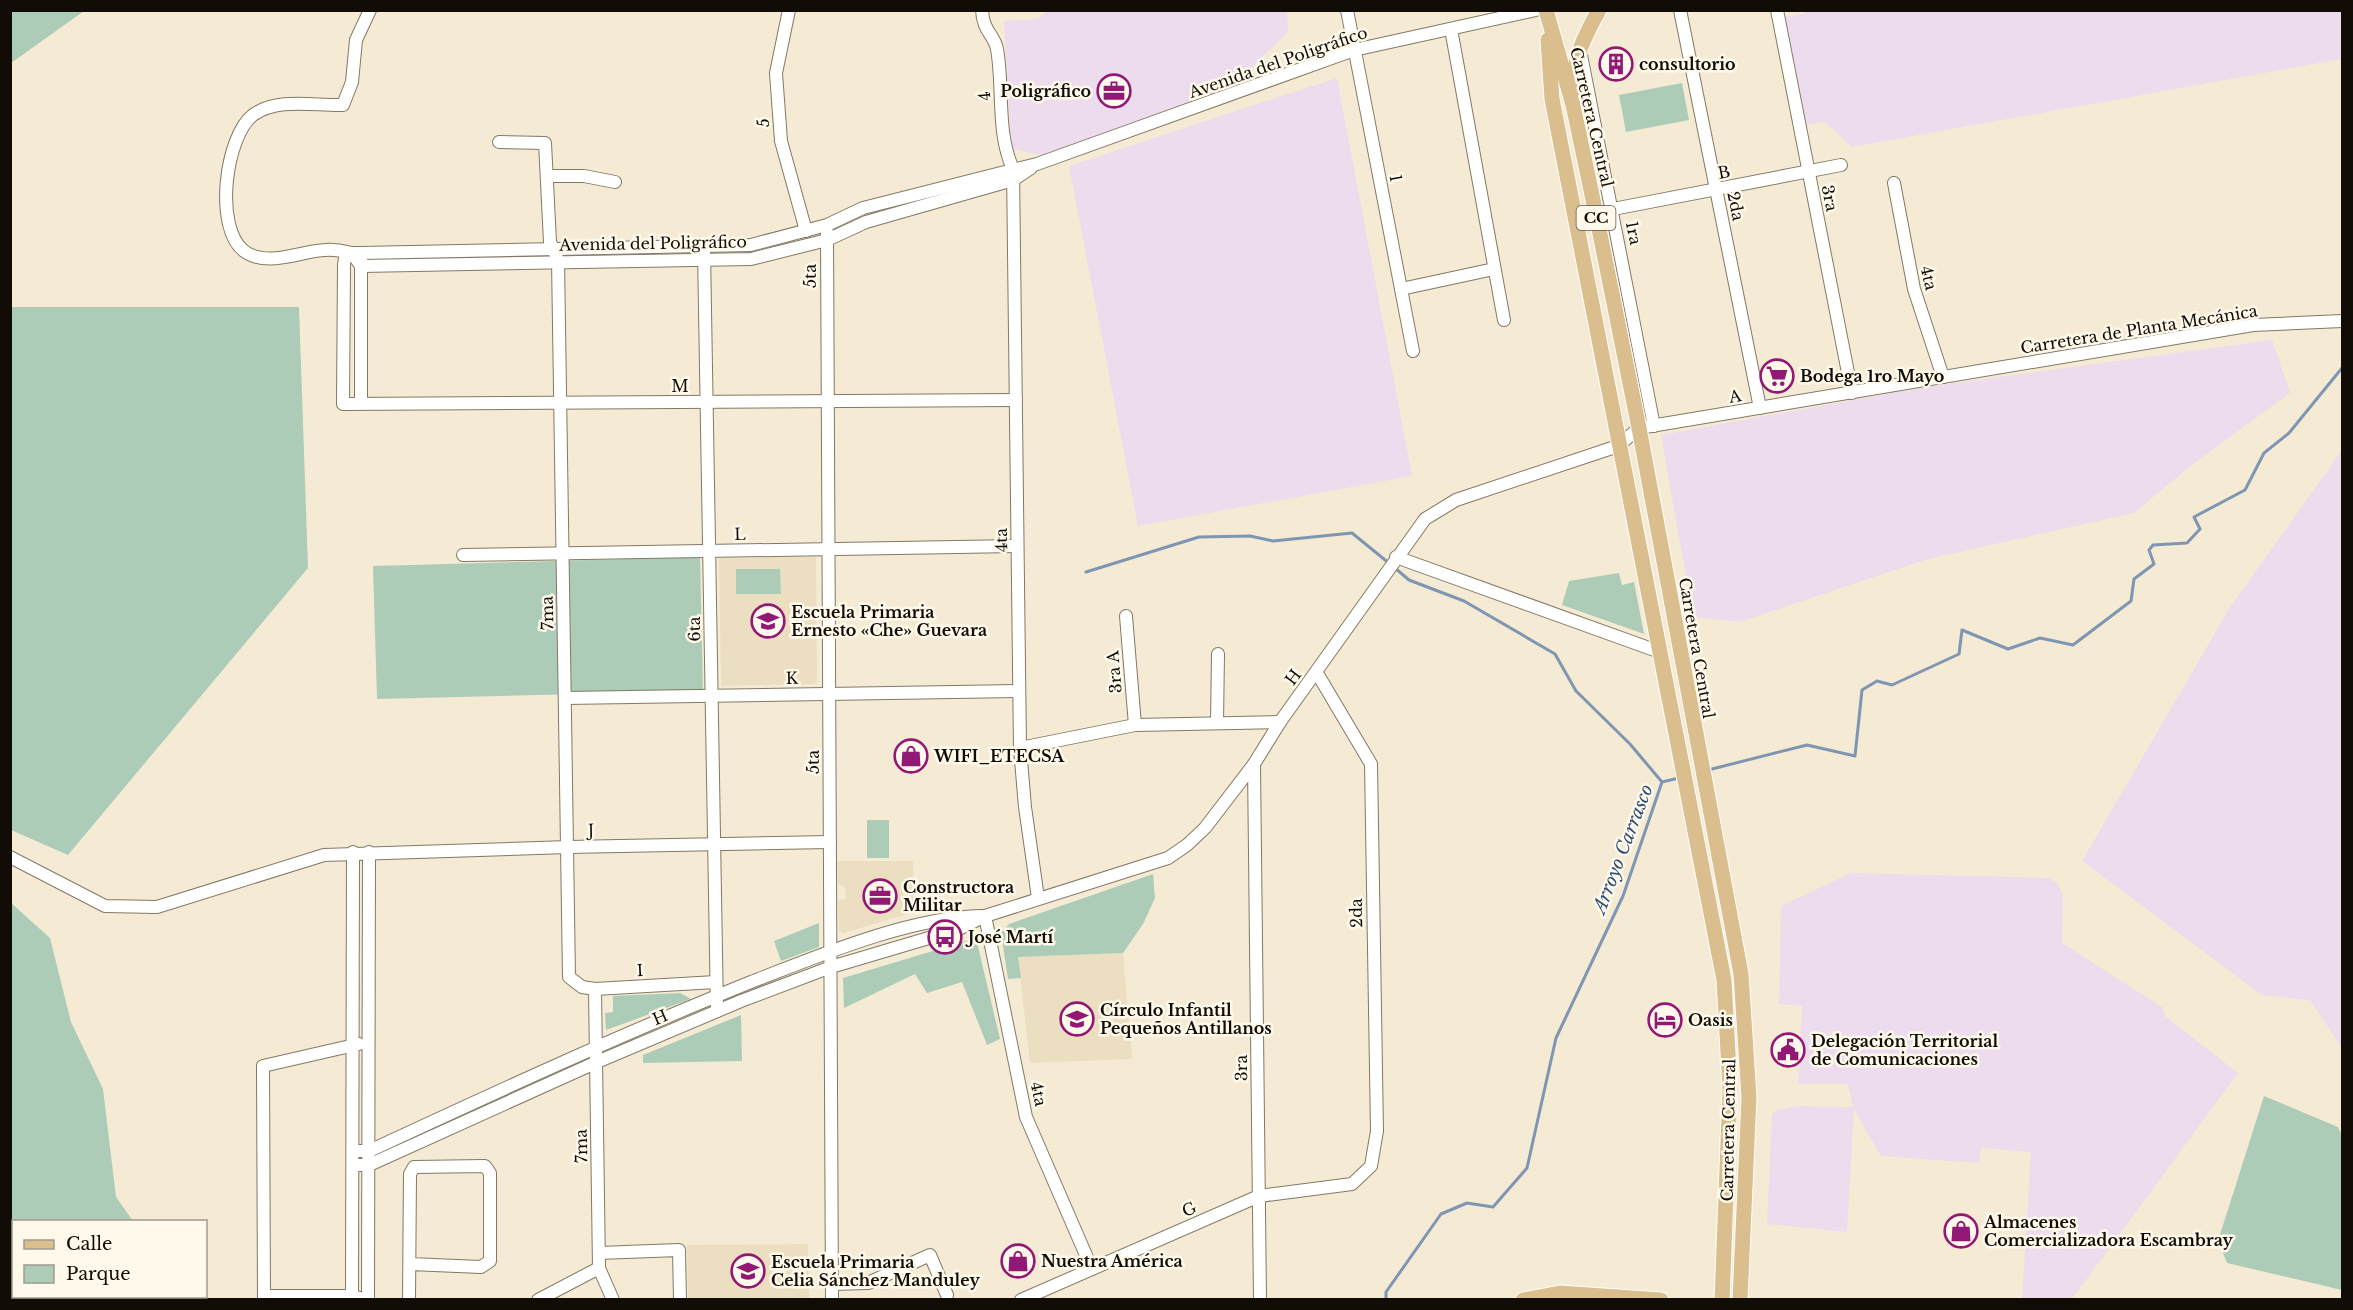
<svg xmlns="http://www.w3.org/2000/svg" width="2353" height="1310" font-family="'Libre Baskerville',serif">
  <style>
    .built { fill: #ecdec0 }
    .industrial { fill: #eddced }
    .green { fill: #adccb7 }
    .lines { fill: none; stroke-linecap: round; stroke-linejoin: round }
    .stream { stroke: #7f96b3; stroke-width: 3 }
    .minor-casing { stroke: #827965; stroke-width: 14 }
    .major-casing { stroke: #fff; stroke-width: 17 }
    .minor { stroke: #fff; stroke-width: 12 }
    .major { stroke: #dbbe8e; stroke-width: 15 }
    .labels { text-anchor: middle; stroke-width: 5; stroke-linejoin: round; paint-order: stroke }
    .shield { fill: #fff9eb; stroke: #58544b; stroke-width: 1.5 }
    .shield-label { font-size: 15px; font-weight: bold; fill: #110d06 }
    .street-label { font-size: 16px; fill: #110d06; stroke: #fff9eb }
    .poi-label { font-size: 16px; font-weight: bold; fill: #110d06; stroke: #fff9eb; text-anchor: start }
    .water-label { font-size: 18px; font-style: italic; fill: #2c4e78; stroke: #fff9eb }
  </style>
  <rect width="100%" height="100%" fill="#f5ebd4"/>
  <g class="built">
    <polygon points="816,557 817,684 721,686 719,558"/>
    <polygon points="837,861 913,861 914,912 844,933 839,931 838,900 846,899 845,887 838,884"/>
    <polygon points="1123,953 1132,1059 1030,1063 1018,957"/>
    <polygon points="808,1244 809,1299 688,1298 687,1245"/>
  </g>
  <g class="industrial">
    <polygon points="1047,10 1287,10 1288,32 1245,74 1246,81 1042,155 1011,149 1004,21 1038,19"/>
    <polygon points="1806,10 2342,11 2342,59 1852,147 1825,122 1804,125 1785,17 1806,13"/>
    <polygon points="1337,78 1412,476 1138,526 1069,166"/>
    <polygon points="2272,340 2290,393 2193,464 2134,513 1928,559 1740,622 1693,617 1661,435 1925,387"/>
    <polygon points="2342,450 2342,1048 2310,1000 2262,995 2082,861 2229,609"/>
    <polygon points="1851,873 2049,878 2058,884 2063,896 2062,943 2162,1007 2165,1016 2238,1073 2072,1299 2022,1299 2031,1152 1981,1148 1979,1163 1881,1156 1854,1109 1847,1232 1767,1224 1772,1115 1777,1110 1797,1106 1853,1107 1848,1084 1798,1084 1802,1006 1779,1004 1781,906"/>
  </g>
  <g class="green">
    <polygon points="11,10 84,10 84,11 11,63"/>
    <polygon points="1682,83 1689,120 1626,132 1619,95"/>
    <polygon points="11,307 299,307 308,568 68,855 11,830"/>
    <polygon points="700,557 703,691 377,699 373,566"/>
    <polygon points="736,569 780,569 781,594 736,594"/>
    <polygon points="1619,573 1622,585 1634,582 1644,634 1562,605 1569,581"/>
    <rect x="867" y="820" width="22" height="38"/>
    <polygon points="1153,874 1155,898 1143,924 1123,953 1018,957 1021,978 1008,979 1001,933 1009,924"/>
    <polygon points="10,902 50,938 71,1022 103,1089 116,1197 133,1221 14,1222 14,1296 172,1296 172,1299 11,1299"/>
    <polygon points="819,923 819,947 781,961 774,941"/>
    <polygon points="976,938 1000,1039 987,1045 962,982 927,993 915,974 844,1008 843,978"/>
    <polygon points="680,993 691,999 606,1030 605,1013 613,1012 613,996"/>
    <polygon points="741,1015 742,1061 643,1063 643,1055"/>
    <polygon points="2264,1096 2338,1127 2342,1136 2342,1290 2227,1263 2218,1241"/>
  </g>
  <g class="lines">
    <g class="stream">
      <polyline points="1395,568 1409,580 1464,601 1555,654 1576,691 1630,744 1662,782"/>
      <polyline points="1086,572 1199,537 1250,536 1273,541 1352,533 1390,564"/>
      <polyline points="1708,770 1807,745 1855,756 1862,690 1877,681 1892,685 1959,654 1962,630 2008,649 2040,638 2073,645 2131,601 2134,579 2154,564 2149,550 2153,545 2187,543 2200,529 2194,517 2245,490 2264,453 2289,433 2342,368"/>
      <polyline points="1386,1300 1386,1292 1441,1214 1467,1203 1493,1207 1527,1168 1556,1038 1623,896 1662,782 1679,778"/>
    </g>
    <g class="minor-casing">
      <g id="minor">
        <path d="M370,10L356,40L352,82L343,105C314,106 278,97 253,115C225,137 214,228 244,251C267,268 300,251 325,250C334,249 343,251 352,253L361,266L751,259L827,240L866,222L1013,180L1031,168"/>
        <polyline points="789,10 776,73 781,141 806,231"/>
        <path d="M982,10C983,32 994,34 997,49C1004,88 996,132 1013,169L1020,748L1025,807L1038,898"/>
        <polyline points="1347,10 1413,351"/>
        <polyline points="1680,10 1760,408"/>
        <polyline points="1777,10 1852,393"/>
        <polyline points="1451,29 1504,320"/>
        <polyline points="1580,50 1654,426"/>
        <polyline points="499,142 545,143 550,242 558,260 569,977 582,987 595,989 716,982"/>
        <polyline points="549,176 584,176 615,182"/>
        <polyline points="1894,183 1914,289 1943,377"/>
        <polyline points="1613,209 1841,165"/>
        <polyline points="827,232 832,1300"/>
        <polyline points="704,251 717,1011"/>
        <polyline points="361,253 751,245 827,225 863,208 1037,164 1354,50 1536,10"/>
        <polyline points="1401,289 1494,269"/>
        <polyline points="361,404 361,253 352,253 345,258 344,265 343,404 1016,400"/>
        <polyline points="463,555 1017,546"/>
        <polyline points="1396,557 1660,652"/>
        <polyline points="1126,616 1135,725"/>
        <polyline points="565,698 1019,691"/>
        <polyline points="1217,723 1218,654"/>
        <polyline points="1020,748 1135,725 1280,722"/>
        <polyline points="1254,764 1260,1300"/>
        <polyline points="10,857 105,906 157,907 324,855 568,847 830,842"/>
        <polyline points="985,916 1026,1117 1092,1269"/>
        <polyline points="595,989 599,1268 613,1300"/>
        <path d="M353,1151H369C496,1092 622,1034 751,982C818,956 910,917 981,916"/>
        <polyline points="353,1165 369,1165 597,1062 741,1001 831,967 959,929 985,916 1168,858 1187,845 1205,828 1254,764 1280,722 1425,519 1456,500 1618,446 1639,428 2253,325 2342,321"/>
        <polyline points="599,1253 679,1250 680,1300"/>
        <polyline points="832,1284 868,1283 930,1255 947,1295"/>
        <polyline points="264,1296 352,1296 368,1300 369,852"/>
        <polyline points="264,1300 263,1066 359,1044"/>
        <polyline points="352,1300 353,852"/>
        <polyline points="409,1300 410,1174 414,1167 485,1166 490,1173 490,1261 481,1267 410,1264"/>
        <polyline points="538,1300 599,1268"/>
        <polyline points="1021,1300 1259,1196 1352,1184 1371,1166 1377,1131 1371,764 1317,673"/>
      </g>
    </g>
    <g class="major-casing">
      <g id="major">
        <polyline points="1546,10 1573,105 1596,214 1639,428 1741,974 1749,1097 1740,1300"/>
        <polyline points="1548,40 1552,99 1724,980 1730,1089 1722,1300"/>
        <path d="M1573,90C1573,59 1584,37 1599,10"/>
        <polyline points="1523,1300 1560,1293 1661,1300"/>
      </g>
    </g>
    <use href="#minor" class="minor"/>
    <use href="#major" class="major"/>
  </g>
  <defs>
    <g id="building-ring" transform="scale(1.725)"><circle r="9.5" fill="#fff9eb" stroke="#911875" stroke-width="1.5"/><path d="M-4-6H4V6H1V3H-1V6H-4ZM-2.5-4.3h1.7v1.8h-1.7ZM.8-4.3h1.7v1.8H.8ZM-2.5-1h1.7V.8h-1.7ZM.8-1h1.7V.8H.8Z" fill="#911875"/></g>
    <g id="office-ring" transform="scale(1.725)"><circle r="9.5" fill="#fff9eb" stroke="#911875" stroke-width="1.5"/><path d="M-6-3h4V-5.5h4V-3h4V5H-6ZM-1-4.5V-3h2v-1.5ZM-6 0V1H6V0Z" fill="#911875"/></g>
    <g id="supermarket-ring" transform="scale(1.725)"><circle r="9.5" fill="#fff9eb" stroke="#911875" stroke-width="1.5"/><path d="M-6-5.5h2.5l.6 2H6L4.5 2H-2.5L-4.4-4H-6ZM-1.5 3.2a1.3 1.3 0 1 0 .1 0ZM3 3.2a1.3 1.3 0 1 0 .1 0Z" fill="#911875"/></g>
    <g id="school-ring" transform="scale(1.725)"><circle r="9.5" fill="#fff9eb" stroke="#911875" stroke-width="1.5"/><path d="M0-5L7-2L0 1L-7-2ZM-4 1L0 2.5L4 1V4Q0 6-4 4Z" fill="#911875"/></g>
    <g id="shop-ring" transform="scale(1.725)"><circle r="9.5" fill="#fff9eb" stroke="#911875" stroke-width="1.5"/><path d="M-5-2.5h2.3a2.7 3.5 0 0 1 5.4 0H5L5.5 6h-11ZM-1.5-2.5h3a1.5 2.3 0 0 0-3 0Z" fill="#911875"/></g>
    <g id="bus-ring" transform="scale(1.725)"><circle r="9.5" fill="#fff9eb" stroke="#911875" stroke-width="1.5"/><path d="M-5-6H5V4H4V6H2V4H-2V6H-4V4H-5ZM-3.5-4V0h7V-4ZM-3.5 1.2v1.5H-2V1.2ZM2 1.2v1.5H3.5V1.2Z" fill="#911875"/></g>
    <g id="hotel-ring" transform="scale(1.725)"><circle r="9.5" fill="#fff9eb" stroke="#911875" stroke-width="1.5"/><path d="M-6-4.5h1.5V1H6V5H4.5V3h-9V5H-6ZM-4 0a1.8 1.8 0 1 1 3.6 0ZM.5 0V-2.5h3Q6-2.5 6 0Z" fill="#911875"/></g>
    <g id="civic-ring" transform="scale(1.725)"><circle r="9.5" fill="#fff9eb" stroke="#911875" stroke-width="1.5"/><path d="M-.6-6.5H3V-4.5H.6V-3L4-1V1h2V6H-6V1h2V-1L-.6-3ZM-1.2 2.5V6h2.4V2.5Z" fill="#911875"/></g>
  </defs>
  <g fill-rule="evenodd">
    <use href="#building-ring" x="1616" y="64"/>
    <use href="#office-ring" x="1114" y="91"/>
    <use href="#supermarket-ring" x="1777" y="376"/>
    <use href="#school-ring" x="768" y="621"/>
    <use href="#shop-ring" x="911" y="756"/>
    <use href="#office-ring" x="880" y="896"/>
    <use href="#bus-ring" x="945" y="937"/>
    <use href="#school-ring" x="1077" y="1019"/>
    <use href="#hotel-ring" x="1665" y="1020"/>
    <use href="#civic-ring" x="1788" y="1050"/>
    <use href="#shop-ring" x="1961" y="1231"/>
    <use href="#shop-ring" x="1018" y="1261"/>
    <use href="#school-ring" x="748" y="1271"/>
  </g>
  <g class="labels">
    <rect class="shield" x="1576.5" y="206" width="39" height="24" rx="4.5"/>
    <g class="shield-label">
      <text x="1596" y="223">CC</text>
    </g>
    <g class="street-label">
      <text transform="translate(1278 62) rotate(-19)" y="6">Avenida del Poligráfico</text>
      <text transform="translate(984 96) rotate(-95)" y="6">4</text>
      <text transform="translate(1592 117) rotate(77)" y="6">Carretera Central</text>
      <text transform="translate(763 123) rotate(-94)" y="6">5</text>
      <text transform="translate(1724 172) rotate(-11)" y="6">B</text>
      <text transform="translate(1396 178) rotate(79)" y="6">1</text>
      <text transform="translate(1830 198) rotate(79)" y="6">3ra</text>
      <text transform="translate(1736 206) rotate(79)" y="6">2da</text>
      <text transform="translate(1634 233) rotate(79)" y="6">1ra</text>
      <text transform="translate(653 243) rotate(-1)" y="6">Avenida del Poligráfico</text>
      <text transform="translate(810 276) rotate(-90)" y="6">5ta</text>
      <text transform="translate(1929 278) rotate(77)" y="6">4ta</text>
      <text transform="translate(2139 329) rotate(-9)" y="6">Carretera de Planta Mecánica</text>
      <text x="680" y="392">M</text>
      <text transform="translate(1735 396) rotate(-10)" y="6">A</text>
      <text transform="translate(740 534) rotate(-1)" y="6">L</text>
      <text transform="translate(1001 540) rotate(-91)" y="6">4ta</text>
      <text transform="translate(547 613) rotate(-91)" y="6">7ma</text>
      <text transform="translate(694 629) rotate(-91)" y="6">6ta</text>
      <text transform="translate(1697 648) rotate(80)" y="6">Carretera Central</text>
      <text transform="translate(1114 672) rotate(-95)" y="6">3ra A</text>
      <text transform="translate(1293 677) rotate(-53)" y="6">H</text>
      <text transform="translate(792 678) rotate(-1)" y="6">K</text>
      <text transform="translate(813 762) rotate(-90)" y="6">5ta</text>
      <text transform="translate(591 830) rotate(-1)" y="6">J</text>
      <text transform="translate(1356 913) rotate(-91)" y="6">2da</text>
      <text transform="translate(640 970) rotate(-3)" y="6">I</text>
      <text transform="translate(660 1017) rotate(-23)" y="6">H</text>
      <text transform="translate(1241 1068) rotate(-91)" y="6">3ra</text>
      <text transform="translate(1039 1094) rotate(78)" y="6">4ta</text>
      <text transform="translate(1728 1130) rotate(-89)" y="6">Carretera Central</text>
      <text transform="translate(581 1146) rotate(-91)" y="6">7ma</text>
      <text transform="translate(1189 1209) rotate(-23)" y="6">G</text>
    </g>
    <g class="poi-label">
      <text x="1639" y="70">consultorio</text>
      <text x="1091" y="97" text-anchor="end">Poligráfico</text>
      <text x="1800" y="382">Bodega 1ro Mayo</text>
      <text x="791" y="618">Escuela Primaria<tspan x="791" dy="18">Ernesto «Che» Guevara</tspan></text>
      <text x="934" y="762">WIFI_ETECSA</text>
      <text x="903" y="893">Constructora<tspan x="903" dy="18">Militar</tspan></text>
      <text x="968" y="943">José Martí</text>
      <text x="1100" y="1016">Círculo Infantil<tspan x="1100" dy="18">Pequeños Antillanos</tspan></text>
      <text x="1688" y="1026">Oasis</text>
      <text x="1811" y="1047">Delegación Territorial<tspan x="1811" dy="18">de Comunicaciones</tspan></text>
      <text x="1984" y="1228">Almacenes<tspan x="1984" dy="18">Comercializadora Escambray</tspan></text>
      <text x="1041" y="1267">Nuestra América</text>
      <text x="771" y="1268">Escuela Primaria<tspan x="771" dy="18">Celia Sánchez Manduley</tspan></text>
    </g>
    <g class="water-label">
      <text transform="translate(1623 849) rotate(-69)" y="6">Arroyo Carrasco</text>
    </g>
  </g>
  <rect width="2353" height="1310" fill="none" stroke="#110d06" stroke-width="24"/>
  <rect x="12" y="1220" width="195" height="78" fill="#fff9eb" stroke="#a09b8f" stroke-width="1.5"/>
  <rect x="24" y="1240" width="30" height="9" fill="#dbbe8e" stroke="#a09b8f" stroke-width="1.5"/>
  <text x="66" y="1250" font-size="18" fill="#110d06">Calle</text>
  <rect x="24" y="1265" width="30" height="18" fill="#adccb7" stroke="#a09b8f" stroke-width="1.5"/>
  <text x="66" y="1280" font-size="18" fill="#110d06">Parque</text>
</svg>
